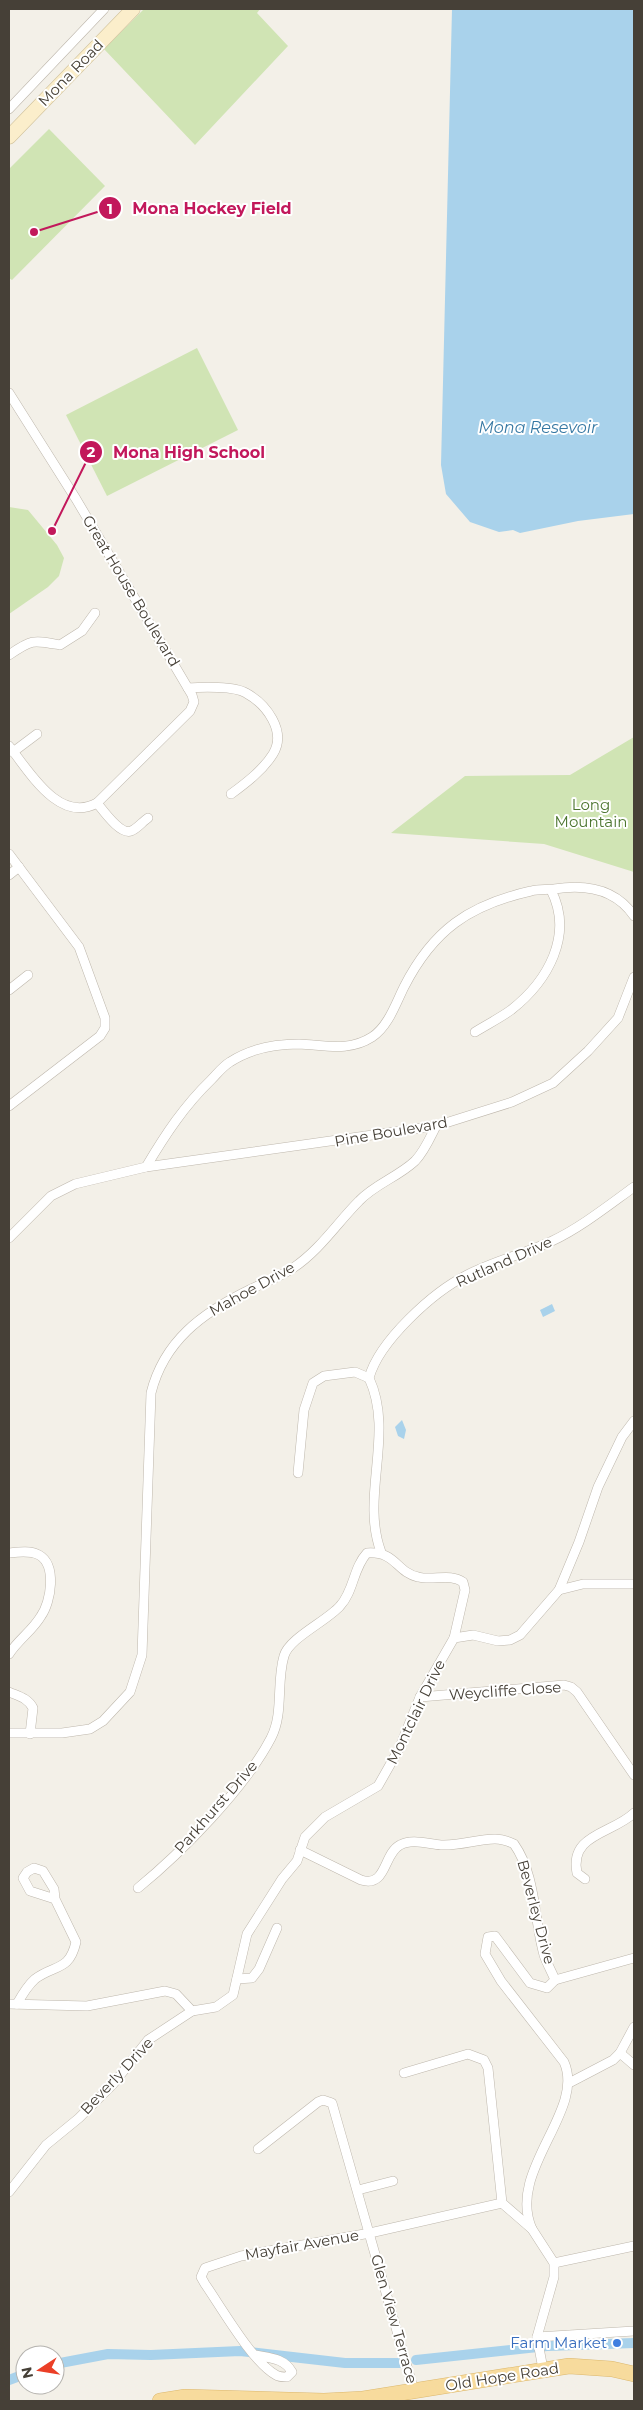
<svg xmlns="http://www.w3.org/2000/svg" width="643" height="2410" font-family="Montserrat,sans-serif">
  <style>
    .green { fill: #d0e4b4 }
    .water { fill: #a9d2eb }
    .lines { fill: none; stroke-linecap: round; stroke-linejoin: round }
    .canal { stroke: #a9d2eb; stroke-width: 10 }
    .street-casing { stroke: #beb7ac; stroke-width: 10 }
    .secondary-casing { stroke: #d0c19b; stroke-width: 15 }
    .primary-casing { stroke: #dcb86e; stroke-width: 16 }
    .street { stroke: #fff; stroke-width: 9 }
    .secondary { stroke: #fbeecb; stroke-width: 14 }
    .primary { stroke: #f7db9d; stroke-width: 15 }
    .shop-dot { fill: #3f7fe0; stroke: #fff; stroke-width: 2 }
    .labels { text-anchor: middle; stroke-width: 4; stroke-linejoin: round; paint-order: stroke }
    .street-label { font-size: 15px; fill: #464037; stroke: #fff }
    .park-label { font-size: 15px; fill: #4b742e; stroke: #fff }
    .shop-label { font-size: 15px; fill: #366cbe; stroke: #fff; text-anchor: end }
    .water-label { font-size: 16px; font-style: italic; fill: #3678a3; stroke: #fff }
    .leader { fill: none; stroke: #c2185b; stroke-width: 2 }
    .callout-dot { fill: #c2185b; stroke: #fff; stroke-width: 2 }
    .mark-label { font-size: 15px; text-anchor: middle; font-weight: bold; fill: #fff }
    .callout-label { font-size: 16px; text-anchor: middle; font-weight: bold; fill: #c2185b; stroke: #fff; stroke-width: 4; stroke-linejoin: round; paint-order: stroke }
  </style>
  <rect width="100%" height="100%" fill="#f3f0e8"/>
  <g class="green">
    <polygon points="144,9 260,9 257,13 288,46 195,145 104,49"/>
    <polygon points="49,129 105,186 12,280 9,278 9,169"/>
    <polygon points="197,348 238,430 107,496 66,415"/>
    <polygon points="9,507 28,510 57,545 64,558 59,576 48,587 9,614"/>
    <polygon points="634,737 634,872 544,844 391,833 465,776 570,775"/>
  </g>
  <g class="water">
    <polygon points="452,9 634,9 634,514 578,521 520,533 513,530 499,532 470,522 446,494 441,465"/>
    <polygon points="552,1304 555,1311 543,1317 540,1310"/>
    <polygon points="402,1420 406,1430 404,1439 398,1436 395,1427"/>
  </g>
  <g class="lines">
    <g class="canal">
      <polyline points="416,2360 547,2346 634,2343"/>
      <polyline points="55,2364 108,2354 151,2355 240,2351 345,2363 401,2363"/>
      <polyline points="9,2380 25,2374"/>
    </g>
    <g class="street-casing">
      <g id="street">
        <polyline points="9,109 104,9"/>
        <path d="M9,393L76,499L192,695L194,702L190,711L97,803C59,824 29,771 9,746"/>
        <path d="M9,655C32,639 33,640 60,645L82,631L95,613"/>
        <path d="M188,688C202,687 235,686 246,693C266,704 287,731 273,754C263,770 246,783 231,794"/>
        <polyline points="13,752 37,734"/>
        <path d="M97,803C103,810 120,835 131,831C137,829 143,821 148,818"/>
        <polyline points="9,854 79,947 105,1018 105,1028 100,1036 9,1106"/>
        <polyline points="9,875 19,867"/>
        <polyline points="9,990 28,975"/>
        <path d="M475,1032C486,1025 500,1018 511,1010C548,981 574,935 551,890"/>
        <path d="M146,1167C165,1135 184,1106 211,1080C217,1074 223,1066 230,1062C250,1049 275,1044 299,1044C325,1045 349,1052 372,1037C388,1027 396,1003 404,987C433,930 469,905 531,891C539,889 546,890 554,889C585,884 615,888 634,916"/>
        <polyline points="9,1238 51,1196 75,1184 146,1167 436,1126 512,1102 553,1083 588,1051 618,1018 634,977"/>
        <polyline points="298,1473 304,1410 313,1383 324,1376 355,1372 369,1378"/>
        <path d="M381,1552C360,1496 395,1434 369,1378C379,1341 433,1292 467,1275C494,1261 524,1254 552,1241C580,1228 609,1205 634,1187"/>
        <path d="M9,1553C18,1552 30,1550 39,1555C57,1565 51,1602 41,1616C33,1630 18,1640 9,1654"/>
        <polyline points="559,1590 583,1584 634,1584"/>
        <path d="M9,1692C18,1696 28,1698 33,1708L30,1734"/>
        <polyline points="420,1697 564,1685 571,1687 577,1692 634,1775"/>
        <path d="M9,1733H62L90,1729L103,1721L130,1692L142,1655L151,1393C164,1341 202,1313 249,1290C263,1283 280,1277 293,1268C320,1250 337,1223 359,1201C375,1184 398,1177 415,1161C424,1152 430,1138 436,1126"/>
        <path d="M300,1850L361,1880C387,1888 383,1854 400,1845C412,1838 428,1844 441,1845C460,1846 477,1839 495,1839C502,1839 508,1841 514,1844C536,1875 534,1920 544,1955C547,1964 552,1972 555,1980L547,1988L530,1983L495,1936L488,1937L485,1954L501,1981L564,2062C586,2111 506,2171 532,2229"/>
        <path d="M585,1879L577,1873C569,1834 612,1834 634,1813"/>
        <path d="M138,1888C182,1852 245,1788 271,1738C284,1713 276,1683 284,1656C289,1638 327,1621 340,1606C354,1591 353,1568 367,1553C396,1551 396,1572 418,1577C433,1581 450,1573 463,1582L465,1590L454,1638"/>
        <polyline points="237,1979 252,1978 259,1969 277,1928"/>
        <polyline points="555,1980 634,1958"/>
        <polyline points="9,2004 87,2006 165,1991 176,1994 192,2011"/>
        <path d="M17,2004C22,1995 27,1986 35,1979C55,1964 69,1972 76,1942L55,1899L30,1891L23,1878L27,1872L34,1868L43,1871L54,1889L55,1899"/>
        <polyline points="620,2053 634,2065"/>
        <polyline points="404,2073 468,2054 484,2060 488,2068 502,2203 532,2229 554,2263 554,2277 537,2337 543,2369"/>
        <polyline points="569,2083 613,2060 620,2053 634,2027"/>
        <polyline points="258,2149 318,2102 323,2100 332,2103 414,2391"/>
        <polyline points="358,2190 393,2181"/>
        <polyline points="9,2192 46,2145 79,2118 114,2083 148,2040 192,2011 216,2007 233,1995 247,1934 282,1879 297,1861 305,1837 325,1817 378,1786 399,1749 420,1697 454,1638 473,1635 498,1641 510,1640 520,1635 559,1590 579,1542 598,1487 622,1437 634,1421"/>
        <polyline points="554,2263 634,2246"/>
        <polyline points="537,2337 634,2331"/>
        <path d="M255,2355C270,2358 284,2358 292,2372L287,2377C283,2377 279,2377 276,2375C253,2363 221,2307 205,2284L201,2277L205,2268L241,2256L370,2233L502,2203"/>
      </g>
    </g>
    <g class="secondary-casing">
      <polyline id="secondary" points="9,137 133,9"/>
    </g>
    <g class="primary-casing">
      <polyline id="primary" points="160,2401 185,2397 324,2401 363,2399 569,2366 612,2369 634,2374"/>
    </g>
    <use href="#street" class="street"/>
    <use href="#secondary" class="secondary"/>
    <use href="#primary" class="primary"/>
  </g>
  <circle class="shop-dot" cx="617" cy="2343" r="5"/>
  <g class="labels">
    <g class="street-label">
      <text transform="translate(71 73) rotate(-46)" y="5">Mona Road</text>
      <text transform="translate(131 591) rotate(59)" y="5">Great House Boulevard</text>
      <text transform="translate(391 1132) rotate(-10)" y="5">Pine Boulevard</text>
      <text transform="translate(504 1262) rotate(-24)" y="5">Rutland Drive</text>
      <text transform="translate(252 1289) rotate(-29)" y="5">Mahoe Drive</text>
      <text transform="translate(505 1691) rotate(-4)" y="5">Weycliffe Close</text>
      <text transform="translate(416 1712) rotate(-64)" y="5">Montclair Drive</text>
      <text transform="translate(216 1807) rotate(-49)" y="5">Parkhurst Drive</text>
      <text transform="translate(536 1912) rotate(75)" y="5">Beverley Drive</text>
      <text transform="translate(117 2076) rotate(-47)" y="5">Beverly Drive</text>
      <text transform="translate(302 2245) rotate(-10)" y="5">Mayfair Avenue</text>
      <text transform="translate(394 2319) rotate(74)" y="5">Glen View Terrace</text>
      <text transform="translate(502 2377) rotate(-9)" y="5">Old Hope Road</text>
    </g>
    <g class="park-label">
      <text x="591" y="810">Long<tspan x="591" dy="17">Mountain</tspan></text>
    </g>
    <g class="shop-label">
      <text x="607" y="2348">Farm Market</text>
    </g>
    <g class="water-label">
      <text x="538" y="433">Mona Resevoir</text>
    </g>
  </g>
  <path class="leader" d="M34 232L110 208M52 531L91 452"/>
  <g class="callout-dot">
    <circle cx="34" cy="232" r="5"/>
    <circle cx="52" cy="531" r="5"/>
    <circle cx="110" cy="208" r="12"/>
    <circle cx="91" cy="452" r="12"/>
  </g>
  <g class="mark-label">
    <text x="110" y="214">1</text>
    <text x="91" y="457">2</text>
  </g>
  <g class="callout-label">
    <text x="212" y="214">Mona Hockey Field</text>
    <text x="189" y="458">Mona High School</text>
  </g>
  <rect width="643" height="2410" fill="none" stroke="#464037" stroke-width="20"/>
  <g transform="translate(40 2370) rotate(258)"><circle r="24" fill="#ffffff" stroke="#b5b3af"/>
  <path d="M0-4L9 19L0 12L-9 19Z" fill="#eb3f27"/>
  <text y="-8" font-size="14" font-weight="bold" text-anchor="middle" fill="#464037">N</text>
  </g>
</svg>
